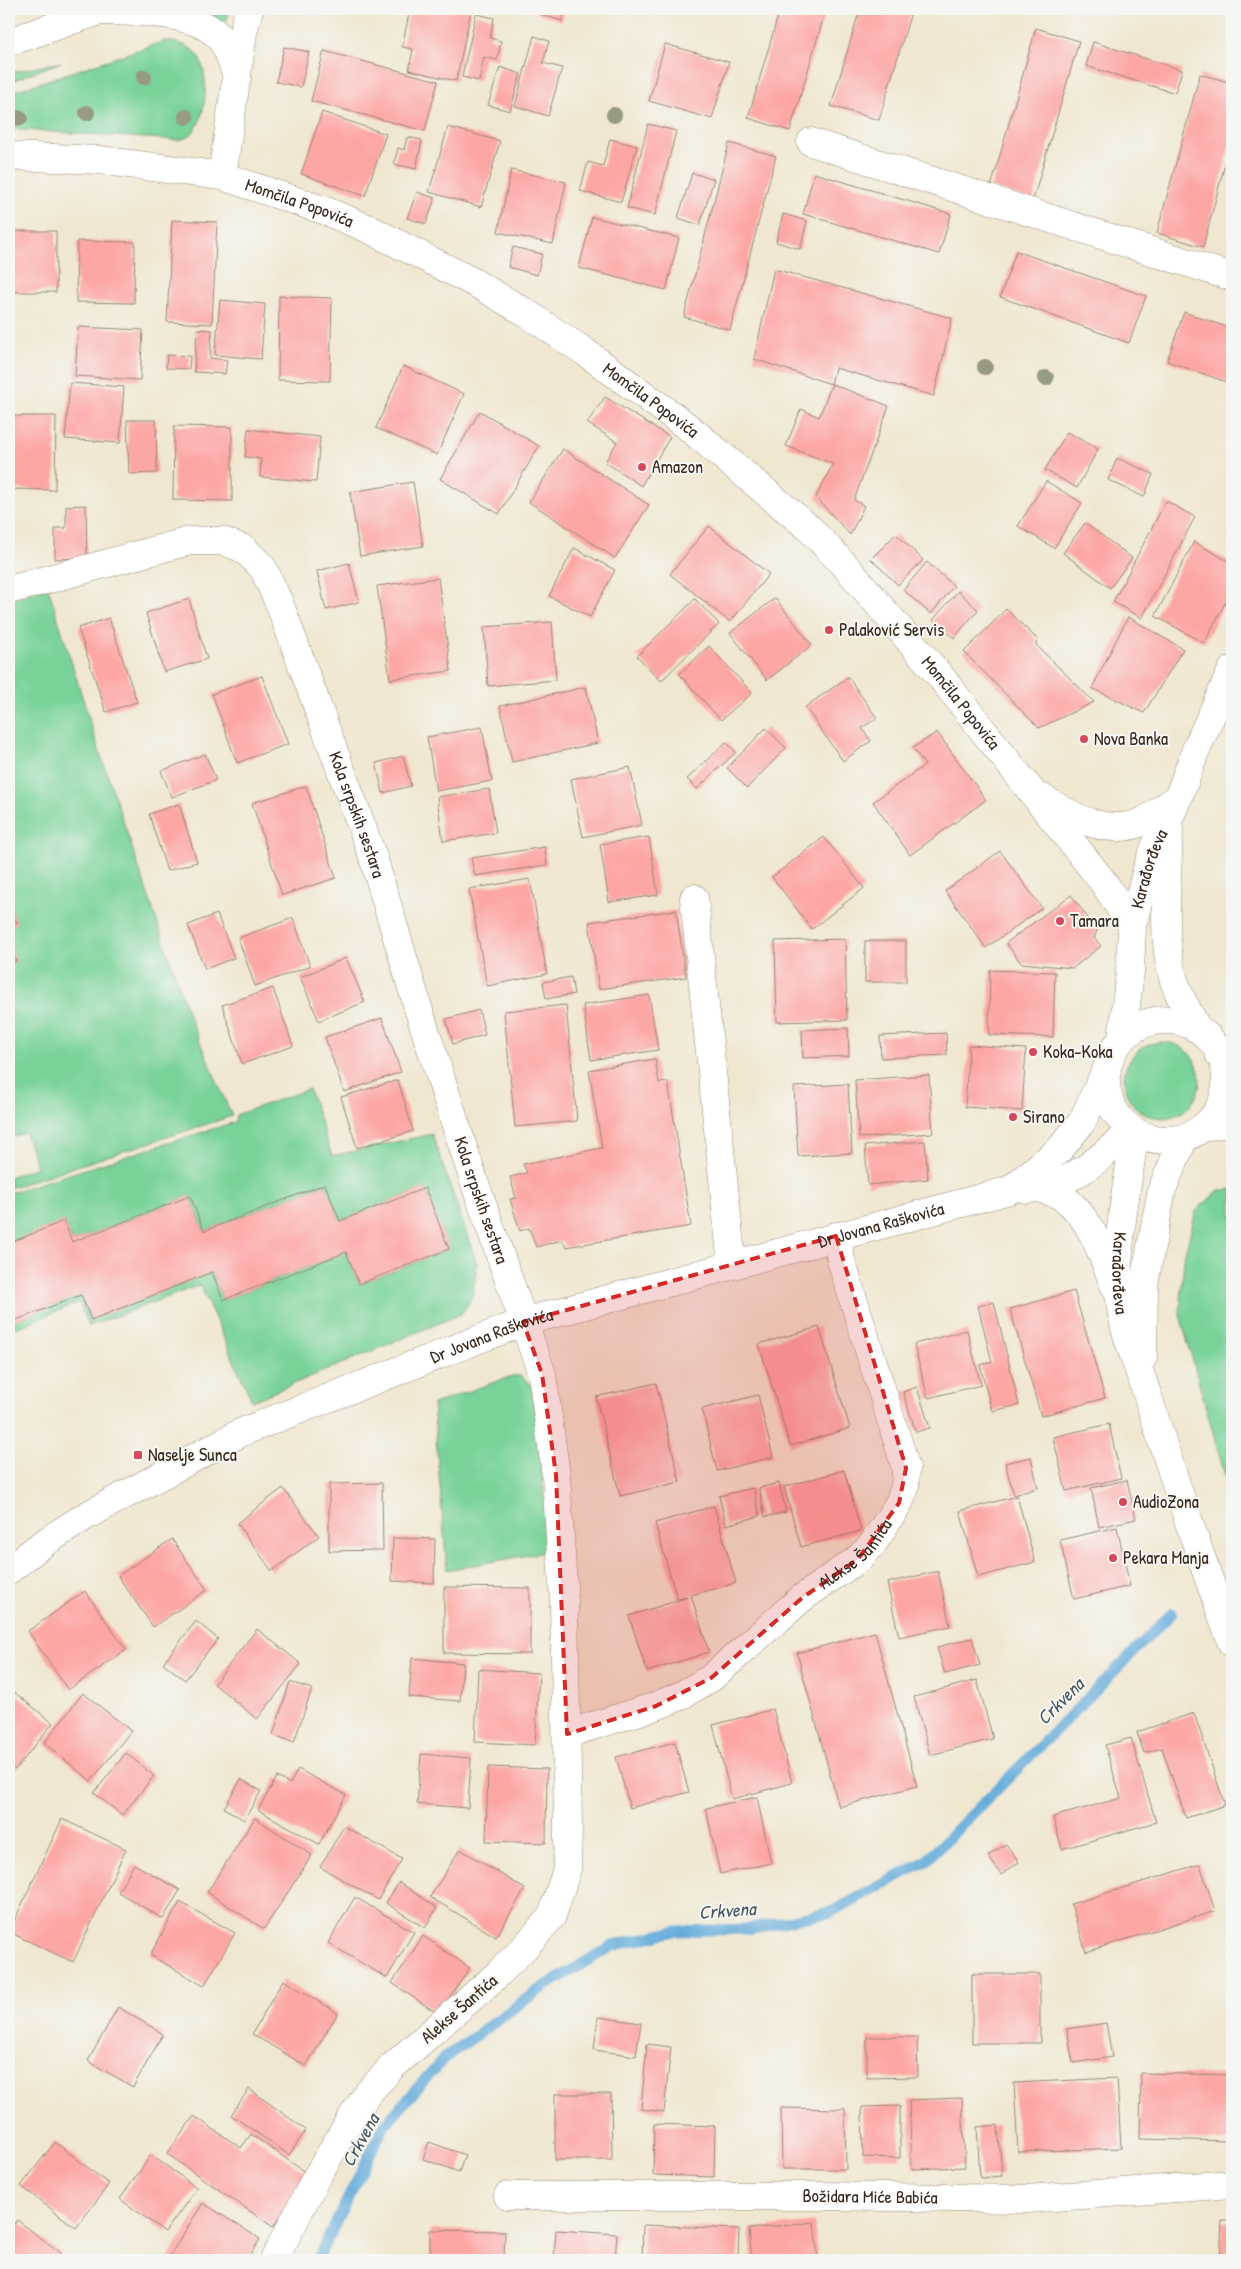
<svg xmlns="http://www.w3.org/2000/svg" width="1241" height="2269" font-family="'Patrick Hand',sans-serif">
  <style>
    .green { fill: #79d399; stroke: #5a7e5c }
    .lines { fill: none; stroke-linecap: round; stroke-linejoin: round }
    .stream { stroke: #64abda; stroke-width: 11 }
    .building { fill: #fda7a5 }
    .street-casing { stroke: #968877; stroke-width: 29 }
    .secondary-casing { stroke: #968877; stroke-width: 29 }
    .primary-casing { stroke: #968877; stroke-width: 29 }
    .street { stroke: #fff; stroke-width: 28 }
    .secondary { stroke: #fff; stroke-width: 28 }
    .primary { stroke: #fff; stroke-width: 28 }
    .tree { fill: #979b82 }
    .marked { fill: #d62828; fill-opacity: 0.2; stroke: #d62828; stroke-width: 4; stroke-dasharray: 10 6; stroke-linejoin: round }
    .poi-dot { fill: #d1495b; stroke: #f6f6f2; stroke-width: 2 }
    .labels { text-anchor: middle; stroke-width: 4; stroke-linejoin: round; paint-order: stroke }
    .street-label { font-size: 18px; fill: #3b2a1e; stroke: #f6f6f2 }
    .poi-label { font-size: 18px; fill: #3b2a1e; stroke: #f6f6f2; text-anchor: start }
    .water-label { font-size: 19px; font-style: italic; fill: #495760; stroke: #f6f6f2 }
  </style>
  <rect width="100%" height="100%" fill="#f6f6f2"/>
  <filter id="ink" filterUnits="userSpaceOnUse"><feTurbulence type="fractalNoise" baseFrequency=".02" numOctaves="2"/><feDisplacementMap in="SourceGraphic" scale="10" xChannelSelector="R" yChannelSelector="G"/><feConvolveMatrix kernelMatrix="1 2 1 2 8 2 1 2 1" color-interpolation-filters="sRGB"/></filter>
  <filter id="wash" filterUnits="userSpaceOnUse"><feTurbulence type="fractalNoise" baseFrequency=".0096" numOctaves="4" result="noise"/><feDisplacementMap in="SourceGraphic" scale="20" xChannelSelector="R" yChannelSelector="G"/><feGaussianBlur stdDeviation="1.12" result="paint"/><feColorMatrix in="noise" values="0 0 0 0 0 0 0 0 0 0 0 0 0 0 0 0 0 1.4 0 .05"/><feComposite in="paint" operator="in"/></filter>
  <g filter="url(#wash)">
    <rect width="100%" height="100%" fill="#f0e7d0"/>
    <g class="green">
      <polygon points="194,9 229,9 227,20 222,23"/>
      <path d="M165,41C175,42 186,44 194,51C211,67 207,115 194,131C190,137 184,139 177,140L9,129V93Z"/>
      <polygon points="61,62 9,82 9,73"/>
      <polygon points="48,587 95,738 190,1019 232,1116 9,1188 9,1177 37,1167 25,1133 9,1138 9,964 16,961 9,942 9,926 17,923 9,903 9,600"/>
      <circle cx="1162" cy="1080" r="38"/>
      <polygon points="309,1089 332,1156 432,1134 477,1264 472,1298 461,1314 252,1401 200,1285 89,1326 79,1302 9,1331 9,1323 81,1295 91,1320 212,1272 223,1300 346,1252 359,1284 449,1249 425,1188 340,1221 325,1184 204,1231 190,1196 72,1242 64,1221 9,1243 9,1193 235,1122 236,1115"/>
      <polygon points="1232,1189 1232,1488 1229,1490 1180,1315 1184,1257 1196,1211 1218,1191"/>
      <polygon points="512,1376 521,1376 532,1386 550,1551 447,1570 433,1404"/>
    </g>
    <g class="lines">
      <polyline class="stream" points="317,2260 384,2126 443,2059 539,1990 612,1946 675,1931 749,1929 831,1912 926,1861 1172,1613"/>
    </g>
    <g id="blocks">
      <g class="building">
        <polygon points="410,9 461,9 471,11 456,81 409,70 413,49 402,47"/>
        <polygon points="538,9 565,9 562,21 536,13"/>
        <polygon points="780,9 826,9 790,131 748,118"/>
        <polygon points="860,9 912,9 879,120 831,106"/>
        <polygon points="476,14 494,18 490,38 501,41 497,60 484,57 479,81 462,77"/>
        <polygon points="1036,28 1079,41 1033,200 991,187"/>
        <polygon points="534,36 549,41 543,63 562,68 548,116 515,106"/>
        <polygon points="1093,42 1182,70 1175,93 1086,66"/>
        <polygon points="665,44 729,62 712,119 649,101"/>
        <polygon points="284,47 309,52 301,87 276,82"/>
        <polygon points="324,51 438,81 425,131 311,101"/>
        <polygon points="500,67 521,74 510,111 488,105"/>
        <polygon points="1200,74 1232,83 1232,137 1203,247 1157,233"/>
        <polygon points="322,112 386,134 365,196 301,174"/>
        <polygon points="648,124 676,131 655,215 627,208"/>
        <polygon points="448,127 500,141 481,207 429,192"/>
        <polygon points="407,137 422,140 416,169 394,164 398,148 404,150"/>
        <polygon points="610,139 637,146 621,202 580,191 588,162 603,166"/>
        <polygon points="729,143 776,156 730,330 684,317"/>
        <polygon points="511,170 566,182 553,244 498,232"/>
        <polygon points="692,173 714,179 700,225 678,218"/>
        <polygon points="814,173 951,214 939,254 803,214"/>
        <polygon points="417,192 435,198 426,224 407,218"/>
        <polygon points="783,214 807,221 800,249 776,242"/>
        <polygon points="592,217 679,238 666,290 579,268"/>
        <polygon points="172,220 217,222 212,324 167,322"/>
        <rect x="9" y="231" width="47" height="61"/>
        <polygon points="77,241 135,242 134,303 76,302"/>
        <polygon points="513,247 542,254 537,275 508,267"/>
        <polygon points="1016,251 1146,296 1129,343 1000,297"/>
        <polygon points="774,269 952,318 934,396 835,368 831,384 754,359"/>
        <polygon points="279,296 332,298 330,381 278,380"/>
        <polygon points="220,300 265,304 261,359 215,355"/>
        <polygon points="1184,312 1232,329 1232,384 1167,361"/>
        <polygon points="78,327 143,330 140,380 75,376"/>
        <polygon points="197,329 212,330 210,358 227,360 225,374 194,372"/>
        <polygon points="167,355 190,356 189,369 166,368"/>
        <polygon points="403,366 464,394 437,455 376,428"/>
        <polygon points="70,383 124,387 120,443 65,439"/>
        <polygon points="832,384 889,406 854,500 864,506 850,535 816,497 833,464 786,446 801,409 819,417"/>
        <polygon points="605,397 670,437 641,486 605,462 617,442 587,423"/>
        <polygon points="480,411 539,446 499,514 440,479"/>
        <polygon points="9,416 56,416 55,490 9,489"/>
        <polygon points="127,420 156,420 157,473 129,474"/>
        <polygon points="174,426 232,427 232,501 173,500"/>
        <polygon points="248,429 320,437 316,482 260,477 261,459 245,457"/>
        <polygon points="1067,432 1098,449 1077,488 1045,470"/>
        <polygon points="563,449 649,505 615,558 529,502"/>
        <polygon points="1117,458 1153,474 1144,497 1108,480"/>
        <polygon points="1046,481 1082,503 1054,548 1018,526"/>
        <polygon points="413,482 423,546 360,556 350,492"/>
        <polygon points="1166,501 1195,517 1142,618 1113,602"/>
        <polygon points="86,505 87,558 55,559 55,528 66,528 66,506"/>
        <polygon points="1085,523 1132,558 1110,588 1063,553"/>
        <polygon points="709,526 769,574 730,622 670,574"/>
        <polygon points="896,534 923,560 898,585 871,559"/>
        <polygon points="1194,542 1232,563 1232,590 1204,643 1155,616"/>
        <polygon points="574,548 615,570 590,617 549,596"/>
        <polygon points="927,562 954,586 931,614 903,590"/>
        <polygon points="349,563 359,602 326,610 317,571"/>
        <polygon points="438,578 451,671 390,679 377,586"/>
        <polygon points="958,591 978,610 954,638 933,620"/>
        <polygon points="775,598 812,645 767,680 730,633"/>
        <polygon points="189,599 207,659 164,672 146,613"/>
        <polygon points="695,599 719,624 661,681 637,656"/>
        <polygon points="1006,609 1038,640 1036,645 1094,702 1039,728 964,652"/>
        <polygon points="1128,617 1183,649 1144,713 1092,688"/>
        <polygon points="109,618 137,702 106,712 78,628"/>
        <polygon points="552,622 556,680 488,686 484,627"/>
        <polygon points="709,646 752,693 721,720 679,674"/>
        <polygon points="262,676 288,744 237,763 212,694"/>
        <polygon points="848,677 877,718 862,728 871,741 843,761 805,707"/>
        <polygon points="586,687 598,743 512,762 500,706"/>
        <polygon points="482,727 492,781 436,791 427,737"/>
        <polygon points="766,728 786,748 747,788 727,768"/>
        <polygon points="937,732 986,800 910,855 873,802 925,765 913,748"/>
        <polygon points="726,742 736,752 697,789 687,779"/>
        <polygon points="205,754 216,780 172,797 161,771"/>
        <polygon points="403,756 411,786 383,793 376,763"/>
        <polygon points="630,767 642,825 583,837 571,779"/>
        <polygon points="306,786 336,878 282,895 252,803"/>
        <polygon points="489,789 496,833 443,841 437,797"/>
        <polygon points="179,804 197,862 167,871 149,814"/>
        <polygon points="649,837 658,895 609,902 600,844"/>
        <polygon points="824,837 864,888 812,929 772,877"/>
        <polygon points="545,847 547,865 475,876 471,858"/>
        <polygon points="1000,851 1042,908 986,948 945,891"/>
        <polygon points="530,879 547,974 487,986 469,889"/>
        <polygon points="1071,895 1097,930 1094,938 1101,946 1073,968 1021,963 1006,943"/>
        <polygon points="9,903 17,923 9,926"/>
        <polygon points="676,910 686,977 599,989 589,922"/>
        <polygon points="217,914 234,958 205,969 188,925"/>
        <polygon points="293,918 310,966 255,986 238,938"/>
        <polygon points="845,939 847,1020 777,1022 775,941"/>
        <rect x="865" y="941" width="41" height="41"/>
        <polygon points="9,942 16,961 9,964"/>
        <polygon points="346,958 365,1002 319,1021 300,977"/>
        <polygon points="990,970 1055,972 1053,1037 989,1035"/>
        <polygon points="571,977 574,994 546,999 543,982"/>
        <polygon points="273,988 293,1046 242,1064 222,1005"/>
        <polygon points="649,995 658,1050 591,1060 583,1005"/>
        <polygon points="566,1005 577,1121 515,1127 504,1011"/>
        <polygon points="479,1010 485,1035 453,1044 446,1019"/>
        <polygon points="382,1018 401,1072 344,1092 325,1037"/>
        <polygon points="848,1028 849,1056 803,1058 802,1030"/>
        <polygon points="946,1033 947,1055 881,1058 880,1036"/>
        <polygon points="969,1045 1026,1049 1022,1111 965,1107"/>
        <polygon points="655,1059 659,1083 668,1082 691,1226 566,1247 562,1240 536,1247 529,1228 520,1231 510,1199 516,1198 510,1177 527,1173 523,1164 602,1148 589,1070"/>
        <polygon points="929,1075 933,1133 859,1138 855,1080"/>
        <polygon points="398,1080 413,1131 357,1148 341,1097"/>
        <polygon points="848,1084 852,1153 798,1156 794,1087"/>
        <polygon points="925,1141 928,1179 868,1185 865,1146"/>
        <polygon points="325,1184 340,1221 425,1188 449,1249 359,1284 346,1252 223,1300 212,1272 91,1320 81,1295 9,1323 9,1243 64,1221 72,1242 190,1196 204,1231"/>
        <polygon points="1074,1291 1105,1398 1041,1416 1010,1309"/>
        <polygon points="994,1302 1019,1405 992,1411 980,1365 992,1362 978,1306"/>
        <polygon points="819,1327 850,1428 790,1446 759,1344"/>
        <polygon points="967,1330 981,1385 928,1398 914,1344"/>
        <polygon points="656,1383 680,1482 620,1496 596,1397"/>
        <polygon points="917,1387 930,1428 916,1432 903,1392"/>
        <polygon points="758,1395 773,1457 717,1471 702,1409"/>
        <polygon points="1109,1424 1121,1478 1066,1491 1053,1437"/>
        <polygon points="1031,1457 1038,1488 1014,1495 1005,1463"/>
        <polygon points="844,1470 861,1531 801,1547 784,1487"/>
        <polygon points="1127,1480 1136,1519 1099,1527 1091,1488"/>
        <polygon points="382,1483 383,1550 329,1551 329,1484"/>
        <polygon points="779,1483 786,1512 765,1517 759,1488"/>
        <polygon points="283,1488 319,1536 272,1571 237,1523"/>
        <polygon points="753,1488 760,1516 726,1525 719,1496"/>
        <polygon points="1017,1496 1035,1562 978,1577 960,1511"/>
        <polygon points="714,1506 736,1583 691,1595 709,1652 647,1672 629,1616 688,1597 677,1599 655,1523"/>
        <polygon points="1117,1527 1130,1586 1074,1599 1060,1540"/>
        <polygon points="393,1538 435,1539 434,1583 392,1581"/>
        <polygon points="172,1539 207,1590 153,1627 118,1576"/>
        <polygon points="938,1571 950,1626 899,1637 887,1583"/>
        <polygon points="444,1587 530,1588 530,1654 444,1653"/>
        <polygon points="85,1591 126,1650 68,1690 28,1631"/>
        <polygon points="196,1621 218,1639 185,1680 163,1663"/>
        <polygon points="257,1629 301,1664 257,1719 214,1684"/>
        <polygon points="875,1632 917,1786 839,1807 797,1653"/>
        <polygon points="972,1638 980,1665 945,1674 937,1647"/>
        <polygon points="412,1658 463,1663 460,1701 409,1697"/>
        <polygon points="478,1669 539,1673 535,1745 475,1742"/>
        <polygon points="977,1680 993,1739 930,1755 914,1697"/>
        <polygon points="290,1682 312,1689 294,1742 273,1735"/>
        <polygon points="9,1688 53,1723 15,1770 9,1765"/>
        <polygon points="83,1693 131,1731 91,1781 44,1743"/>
        <polygon points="773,1709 792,1783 732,1799 713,1725"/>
        <polygon points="1194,1713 1225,1805 1186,1818 1162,1748 1144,1753 1137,1732"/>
        <polygon points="1131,1738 1156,1822 1062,1849 1053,1817 1121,1798 1105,1745"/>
        <polygon points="675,1742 689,1792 630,1808 616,1757"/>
        <polygon points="126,1753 154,1776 122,1815 94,1793"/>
        <polygon points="421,1754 471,1758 468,1808 417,1804"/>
        <polygon points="488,1767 547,1769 546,1843 486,1841"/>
        <polygon points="298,1769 346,1795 319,1844 258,1810 277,1777 290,1784"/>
        <polygon points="241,1779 261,1791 244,1820 224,1808"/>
        <polygon points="757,1797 771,1863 720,1874 706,1808"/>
        <polygon points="255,1818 312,1855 264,1929 207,1892"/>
        <polygon points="62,1819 126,1849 73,1962 9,1932"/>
        <polygon points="344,1826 402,1859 378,1900 320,1867"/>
        <polygon points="1006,1844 1019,1862 1001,1875 988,1856"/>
        <polygon points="460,1849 525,1889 496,1937 430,1897"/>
        <polygon points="134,1864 180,1890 163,1919 118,1892"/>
        <polygon points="1200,1864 1215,1911 1086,1952 1071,1904"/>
        <polygon points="399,1882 437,1908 425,1928 386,1903"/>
        <polygon points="355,1897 414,1932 387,1978 328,1943"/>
        <polygon points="180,1902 235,1933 204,1986 150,1955"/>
        <polygon points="423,1936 470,1968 438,2014 392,1983"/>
        <rect x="972" y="1974" width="68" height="69"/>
        <polygon points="283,1980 338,2013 306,2066 252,2034"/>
        <polygon points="118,2007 163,2034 133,2087 88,2061"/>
        <polygon points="598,2017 641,2023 636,2056 594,2050"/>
        <polygon points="1106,2023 1112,2057 1073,2063 1067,2029"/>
        <polygon points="867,2037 917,2037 918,2077 867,2078"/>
        <polygon points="647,2044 671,2047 664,2112 641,2109"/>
        <polygon points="1141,2073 1232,2075 1232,2141 1140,2139"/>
        <polygon points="1117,2078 1121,2148 1018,2152 1014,2083"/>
        <polygon points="249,2089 306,2130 289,2155 231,2115"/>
        <polygon points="555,2094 611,2094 612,2160 555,2160"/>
        <polygon points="962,2098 965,2167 912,2169 909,2100"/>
        <polygon points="900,2106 900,2158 863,2157 862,2107"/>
        <polygon points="781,2108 845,2109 846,2169 782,2169"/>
        <polygon points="194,2116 241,2148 251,2134 309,2175 273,2227 167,2154"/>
        <polygon points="654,2124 715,2126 714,2177 653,2175"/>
        <polygon points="998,2125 1002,2176 980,2178 977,2127"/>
        <polygon points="55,2142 109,2184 76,2228 21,2186"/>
        <polygon points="429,2142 465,2155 459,2172 423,2159"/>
        <polygon points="151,2155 197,2188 165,2232 120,2199"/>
        <polygon points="203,2203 260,2239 247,2260 167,2260"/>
        <polygon points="17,2220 61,2253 56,2260 9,2260 9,2231"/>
        <polygon points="1222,2221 1232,2221 1232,2260 1220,2260"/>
        <polygon points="814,2222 818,2260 752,2260 749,2229"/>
        <polygon points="643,2225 739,2229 738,2260 642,2260"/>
        <polygon points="430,2230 505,2231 504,2260 430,2260"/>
        <polygon points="556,2230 617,2234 615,2260 554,2260"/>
      </g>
    </g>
  </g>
  <g filter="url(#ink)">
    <use href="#blocks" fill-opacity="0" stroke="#968877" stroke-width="1"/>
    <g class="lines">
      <g class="street-casing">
        <g id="street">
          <path d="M99,11C134,12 197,9 221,39C230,51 233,65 237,78"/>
          <polyline points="811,142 1232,277"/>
          <path id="s1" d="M9,156L99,160L222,176L326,211L369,229L475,283L523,311L585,352L688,427L809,528L848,569L940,676L1104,883L1132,926"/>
          <polyline points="222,176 243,33 249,9"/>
          <path id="s2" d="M9,590L189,541H223L244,549L263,568L280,605L373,857L419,1011L474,1181L542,1374L556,1475L564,1602L568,1828L567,1869L552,1916L524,1948L496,1976L393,2066L368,2093L350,2120L316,2178L274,2260"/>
          <path d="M1042,798C1072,816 1106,837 1142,822C1154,816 1166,805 1178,798"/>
          <polyline points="694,898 732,1265"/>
          <polyline points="1219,1054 1232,1064"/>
          <polyline points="1203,1127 1232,1122"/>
          <path id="s3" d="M567,1734L656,1706L680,1696L711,1678L802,1598L858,1559L872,1545L899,1503L905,1487L906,1468L841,1260L836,1236"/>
          <path id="s4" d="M508,2196H818L1027,2199L1232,2184"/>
        </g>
      </g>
      <g class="secondary-casing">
        <g id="secondary">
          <path d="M1026,1189C1070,1188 1101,1157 1132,1130"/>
          <path id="s5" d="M9,1570L41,1545L84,1517L242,1432L523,1322L1010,1190L1060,1149L1082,1122L1107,1068"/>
        </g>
      </g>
      <g class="primary-casing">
        <g id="primary">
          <polyline points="9,42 105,9"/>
          <path d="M1169,830C1168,872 1162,925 1170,965C1174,988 1186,1008 1197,1028"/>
          <circle cx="1166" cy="1080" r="60"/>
          <path id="s6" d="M1122,1038L1130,972L1132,926L1148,865L1158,839L1169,819L1185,780L1196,749L1232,670"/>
          <path id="s7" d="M1135,1132C1128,1183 1113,1252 1120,1301C1124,1337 1140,1369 1150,1403C1175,1484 1203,1564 1232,1643"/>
          <path d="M1042,1189C1049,1192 1058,1193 1064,1198C1091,1218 1102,1254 1114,1285"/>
          <polyline points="1143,1357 1144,1284 1162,1189 1184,1138"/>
        </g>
      </g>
      <use href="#street" class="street"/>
      <use href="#secondary" class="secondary"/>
      <use href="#primary" class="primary"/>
    </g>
    <g class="tree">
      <circle cx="144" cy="77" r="8"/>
      <circle cx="87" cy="113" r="8"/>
      <circle cx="614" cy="115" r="8"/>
      <circle cx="186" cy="117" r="8"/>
      <circle cx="20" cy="118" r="8"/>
      <circle cx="985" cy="367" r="8"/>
      <circle cx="1046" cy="378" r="8"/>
    </g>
  </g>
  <path class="marked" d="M836,1236L906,1468L899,1503L858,1559L802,1598L711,1678L656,1706L567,1734L556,1475L542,1374L523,1322Z"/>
  <g class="poi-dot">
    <circle cx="642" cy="467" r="5"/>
    <circle cx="829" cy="630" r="5"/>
    <circle cx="1084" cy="739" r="5"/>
    <circle cx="1060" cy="921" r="5"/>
    <circle cx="1033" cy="1052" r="5"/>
    <circle cx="1013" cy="1117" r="5"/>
    <rect x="133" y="1450" width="10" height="10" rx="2.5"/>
    <circle cx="1123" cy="1502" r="5"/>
    <circle cx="1113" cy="1558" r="5"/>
  </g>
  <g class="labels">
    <g class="street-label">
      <text dy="6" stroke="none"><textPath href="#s1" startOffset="296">Momčila Popovića</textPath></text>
      <text dy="6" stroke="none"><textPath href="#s1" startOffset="701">Momčila Popovića</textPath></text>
      <text dy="6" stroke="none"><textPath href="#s1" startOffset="1136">Momčila Popovića</textPath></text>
      <text dy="6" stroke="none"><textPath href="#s2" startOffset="534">Kola srpskih sestara</textPath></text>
      <text dy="6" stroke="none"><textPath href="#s6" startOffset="172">Karađorđeva</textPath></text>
      <text dy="6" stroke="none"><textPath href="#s2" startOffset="939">Kola srpskih sestara</textPath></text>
      <text dy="6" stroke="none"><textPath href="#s5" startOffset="944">Dr Jovana Raškovića</textPath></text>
      <text dy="6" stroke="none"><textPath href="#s7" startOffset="142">Karađorđeva</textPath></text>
      <text dy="6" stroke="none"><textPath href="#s5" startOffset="539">Dr Jovana Raškovića</textPath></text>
      <text dy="6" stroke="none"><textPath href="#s3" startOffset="346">Alekse Šantića</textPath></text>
      <text transform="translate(459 2009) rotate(-41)" y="6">Alekse Šantića</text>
      <text dy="6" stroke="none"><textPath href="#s4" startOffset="362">Božidara Miće Babića</textPath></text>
    </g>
    <g class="poi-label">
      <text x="652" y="473">Amazon</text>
      <text x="839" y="636">Palaković Servis</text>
      <text x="1094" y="745">Nova Banka</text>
      <text x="1070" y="927">Tamara</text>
      <text x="1043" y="1058">Koka-Koka</text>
      <text x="1023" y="1123">Sirano</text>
      <text x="148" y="1461">Naselje Sunca</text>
      <text x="1133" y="1508">AudioZona</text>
      <text x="1123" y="1564">Pekara Manja</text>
    </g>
    <g class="water-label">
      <text transform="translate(1060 1701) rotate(-45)" y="7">Crkvena</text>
      <text transform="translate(727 1910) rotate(-4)" y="7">Crkvena</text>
      <text transform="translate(360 2140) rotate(-61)" y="7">Crkvena</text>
    </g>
  </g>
  <rect width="1241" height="2269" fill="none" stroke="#f6f6f2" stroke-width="30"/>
</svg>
